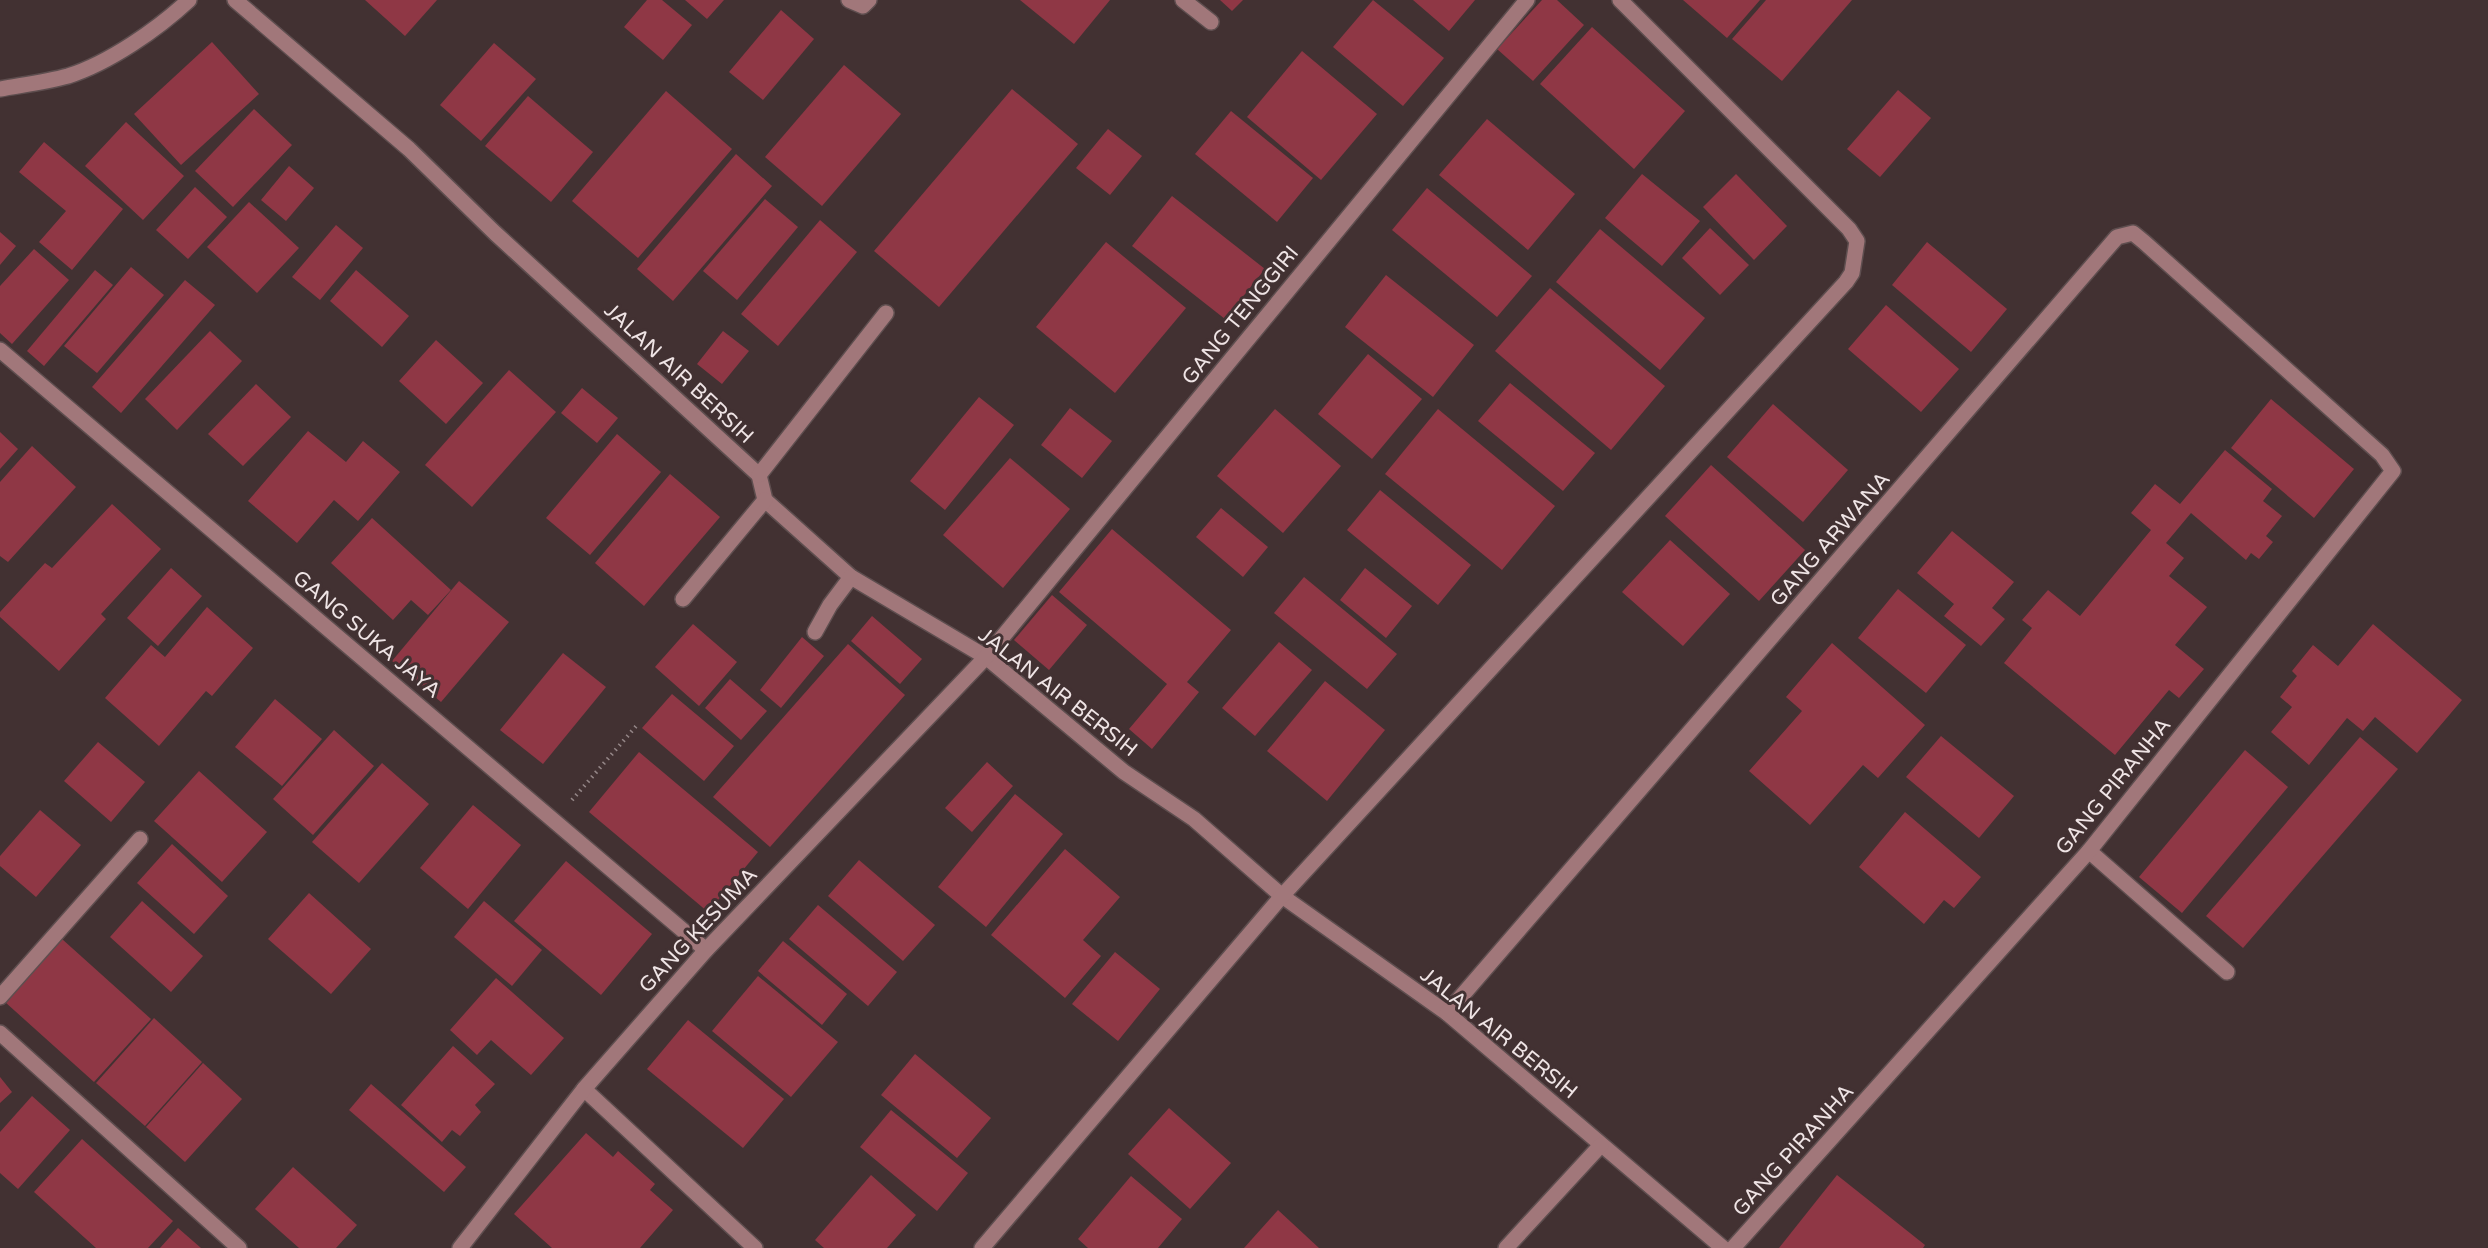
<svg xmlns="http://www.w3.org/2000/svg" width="2488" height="1248" font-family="'Varela Round',sans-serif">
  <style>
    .building { fill: #8f3745 }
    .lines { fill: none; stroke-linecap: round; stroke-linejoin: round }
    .minor-casing { stroke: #5e4e4f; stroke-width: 18 }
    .path { stroke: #948687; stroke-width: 4; stroke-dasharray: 1.5 4.5; stroke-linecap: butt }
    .minor { stroke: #a1777a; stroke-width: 15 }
    .labels { text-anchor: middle; stroke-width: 6; stroke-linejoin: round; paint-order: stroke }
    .street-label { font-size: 21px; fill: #efe4e5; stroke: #423132 }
  </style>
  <rect width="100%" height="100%" fill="#423132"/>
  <g class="building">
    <polygon points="365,0 437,0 405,36"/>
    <polygon points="647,0 662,0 692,25 663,60 624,27"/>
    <polygon points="685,0 724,0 707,19"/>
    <polygon points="1020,0 1110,0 1074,44"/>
    <polygon points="1220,0 1243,0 1232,11"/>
    <polygon points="1373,0 1444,58 1403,106 1333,47"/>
    <polygon points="1413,0 1475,0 1449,31"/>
    <polygon points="1542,0 1557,0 1584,25 1533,81 1497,49"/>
    <polygon points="1683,0 1760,0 1727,38"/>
    <polygon points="1766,0 1852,0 1782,81 1732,39"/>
    <polygon points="781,10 814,39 763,100 729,72"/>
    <polygon points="1592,27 1685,111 1634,169 1540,84"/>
    <polygon points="212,42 259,94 181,165 134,114"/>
    <polygon points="494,43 536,79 481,141 440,105"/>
    <polygon points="1302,51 1377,114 1321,180 1247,117"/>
    <polygon points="844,65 901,114 822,206 765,157"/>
    <polygon points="1012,89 1078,144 939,307 874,251"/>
    <polygon points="1898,90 1931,118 1880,177 1847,149"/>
    <polygon points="666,91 732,149 638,258 572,201"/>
    <polygon points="528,96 593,152 551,202 485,146"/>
    <polygon points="254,109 292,145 233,207 195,171"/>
    <polygon points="1231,111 1313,178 1277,222 1195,154"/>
    <polygon points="1487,119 1575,194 1528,250 1439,175"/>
    <polygon points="126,122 184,176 143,220 85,166"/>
    <polygon points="1108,129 1142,156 1110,195 1076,168"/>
    <polygon points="44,142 123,209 72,270 39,242 66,211 19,172"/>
    <polygon points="736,154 772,186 673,301 637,269"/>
    <polygon points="289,166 314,188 286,221 261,200"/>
    <polygon points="1642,174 1700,221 1662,266 1605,218"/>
    <polygon points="1736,174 1787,226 1754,260 1703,207"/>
    <polygon points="195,187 227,217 188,259 156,230"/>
    <polygon points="1427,188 1532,276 1497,317 1392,230"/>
    <polygon points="1172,196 1265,269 1225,319 1132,246"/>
    <polygon points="765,199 798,227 737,300 703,271"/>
    <polygon points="249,202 299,248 257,293 207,247"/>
    <polygon points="820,220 857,252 778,346 741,314"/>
    <polygon points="336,225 363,248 320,300 292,277"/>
    <polygon points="1710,228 1749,265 1720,295 1682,258"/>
    <polygon points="1600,229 1705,318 1660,370 1556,282"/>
    <polygon points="0,232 16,246 0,265"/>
    <polygon points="1106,242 1186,308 1115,393 1036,327"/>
    <polygon points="1927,242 2007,309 1971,352 1892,285"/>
    <polygon points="34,249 69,280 12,344 0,333 0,286"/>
    <polygon points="131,267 164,295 97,373 64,346"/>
    <polygon points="95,270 113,285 44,366 27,351"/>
    <polygon points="356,270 409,316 382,347 330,301"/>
    <polygon points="1386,275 1474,345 1433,397 1345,327"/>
    <polygon points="185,280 215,305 121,413 92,387"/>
    <polygon points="1550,288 1665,386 1611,450 1495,351"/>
    <polygon points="1886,305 1959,369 1921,412 1848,349"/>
    <polygon points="210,331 242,361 177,430 145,399"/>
    <polygon points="723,331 749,351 722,384 697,364"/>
    <polygon points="436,340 483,383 446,424 399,381"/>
    <polygon points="1368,354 1422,399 1372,459 1318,414"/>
    <polygon points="509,370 556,412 472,507 425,465"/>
    <polygon points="1510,383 1595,453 1563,491 1478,421"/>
    <polygon points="256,384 291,417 243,466 208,434"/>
    <polygon points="582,388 618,418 597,443 561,413"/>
    <polygon points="979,397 1014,425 945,510 910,481"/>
    <polygon points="2271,399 2354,469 2314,518 2231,448"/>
    <polygon points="1773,404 1848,470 1803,522 1727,457"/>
    <polygon points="1070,408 1112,441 1082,478 1041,445"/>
    <polygon points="1275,409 1341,466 1283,533 1217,476"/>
    <polygon points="1438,409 1555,506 1502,570 1385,474"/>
    <polygon points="308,431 346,462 363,441 400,472 358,521 334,500 297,543 248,501"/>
    <polygon points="0,432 18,449 0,469"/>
    <polygon points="617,434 661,472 590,555 546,518"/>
    <polygon points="32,446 76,487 8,562 0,556 0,482"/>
    <polygon points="2225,450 2272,489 2263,501 2282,516 2266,536 2273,542 2259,559 2251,553 2246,560 2191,513 2166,543 2184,558 2169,576 2207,607 2175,645 2204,669 2179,698 2169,690 2115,755 2004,663 2032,628 2022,620 2048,590 2080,616 2151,530 2131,513 2155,484 2180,504"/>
    <polygon points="1010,458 1070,509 1003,588 943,535"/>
    <polygon points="1711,465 1805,550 1759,601 1665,516"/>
    <polygon points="670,474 720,517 644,606 595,563"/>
    <polygon points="1380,490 1471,565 1438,605 1347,530"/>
    <polygon points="112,504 161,549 101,614 106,619 59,671 0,617 0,612 45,563 52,568"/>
    <polygon points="1221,508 1268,547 1243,577 1196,537"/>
    <polygon points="372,518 451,590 428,615 411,600 393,620 331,563"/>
    <polygon points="1112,529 1231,630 1187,682 1199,692 1152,749 1129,729 1167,684 1059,592"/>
    <polygon points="1952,531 2014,582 1992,608 2005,619 1981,646 1944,616 1954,604 1917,573"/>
    <polygon points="1670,540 1730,594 1683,646 1622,592"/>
    <polygon points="171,568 202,596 158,646 127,618"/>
    <polygon points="1365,568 1412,606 1386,638 1340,600"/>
    <polygon points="1304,577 1397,654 1367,689 1274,613"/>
    <polygon points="459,581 509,622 441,702 392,661"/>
    <polygon points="1898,589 1966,645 1926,693 1858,638"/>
    <polygon points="1052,595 1087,625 1049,670 1014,640"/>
    <polygon points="207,607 253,648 212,696 206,691 159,746 105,698 151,645 165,657"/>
    <polygon points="872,616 922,659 900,684 851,641"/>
    <polygon points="693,624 737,662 699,706 655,667"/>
    <polygon points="2373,624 2462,700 2417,753 2375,717 2363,731 2347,718 2309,765 2271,732 2292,707 2280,697 2297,676 2292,671 2313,645 2338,666"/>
    <polygon points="802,637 824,656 781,708 760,690"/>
    <polygon points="1279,642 1312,670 1255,736 1222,708"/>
    <polygon points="1832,643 1925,725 1878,778 1863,765 1810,825 1749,771 1802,711 1786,697"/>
    <polygon points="848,644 905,695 770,847 713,797"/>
    <polygon points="563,653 606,687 543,764 500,730"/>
    <polygon points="730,679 767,711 741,740 705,708"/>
    <polygon points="1325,681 1385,730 1327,801 1267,751"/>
    <polygon points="672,694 734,746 704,781 642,728"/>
    <polygon points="275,699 322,739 282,786 235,747"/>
    <polygon points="334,730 374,766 313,835 273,799"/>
    <polygon points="1941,736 2014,796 1979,838 1906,777"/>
    <polygon points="2360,737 2398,769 2243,948 2206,916"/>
    <polygon points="98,742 145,782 111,822 64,781"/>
    <polygon points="2245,750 2288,787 2182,913 2139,877"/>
    <polygon points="639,752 758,852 708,912 589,812"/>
    <polygon points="987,762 1013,786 972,832 945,808"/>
    <polygon points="382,763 429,804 359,883 312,842"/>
    <polygon points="199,771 267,832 222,882 154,821"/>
    <polygon points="1015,794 1063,834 986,927 938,887"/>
    <polygon points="473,805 521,845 468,909 420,868"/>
    <polygon points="40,810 81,845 36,897 0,866 0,856"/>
    <polygon points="1905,812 1981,877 1954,908 1944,900 1924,924 1859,867"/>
    <polygon points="172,844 228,896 194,934 137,883"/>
    <polygon points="1065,849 1120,897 1083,940 1101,956 1065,998 991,935"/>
    <polygon points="859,860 935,925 903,961 828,896"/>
    <polygon points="566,861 652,934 601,995 514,921"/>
    <polygon points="309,893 371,949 331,994 268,939"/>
    <polygon points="142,901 203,956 171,992 110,937"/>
    <polygon points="484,901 542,950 512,986 454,937"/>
    <polygon points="818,905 897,972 868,1006 789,939"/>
    <polygon points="62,939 151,1019 94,1082 5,1002"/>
    <polygon points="783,941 847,994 822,1025 758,971"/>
    <polygon points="1115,952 1160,989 1118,1041 1072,1004"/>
    <polygon points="758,976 838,1042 791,1097 712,1031"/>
    <polygon points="496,978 564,1038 531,1075 491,1040 477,1055 450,1030"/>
    <polygon points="154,1018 202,1062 145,1126 96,1083"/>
    <polygon points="688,1020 784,1099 743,1148 647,1069"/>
    <polygon points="453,1046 495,1084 475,1105 481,1112 460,1136 452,1130 442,1142 401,1105"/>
    <polygon points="915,1054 991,1118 957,1158 881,1095"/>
    <polygon points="203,1063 242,1099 185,1162 146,1127"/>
    <polygon points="0,1077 12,1092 0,1103"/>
    <polygon points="371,1084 466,1167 444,1192 349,1110"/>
    <polygon points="32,1096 70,1130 18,1189 0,1173 0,1132"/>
    <polygon points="1169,1108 1231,1163 1190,1209 1128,1154"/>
    <polygon points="891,1110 968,1173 937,1211 860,1147"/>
    <polygon points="586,1133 613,1157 618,1151 655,1184 650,1190 673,1210 640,1248 552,1248 514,1214"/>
    <polygon points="82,1139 173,1221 148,1248 96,1248 34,1192"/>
    <polygon points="293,1167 357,1225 336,1248 299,1248 255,1209"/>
    <polygon points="871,1175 916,1215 887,1248 824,1248 815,1240"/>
    <polygon points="1837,1175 1925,1245 1923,1248 1779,1248"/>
    <polygon points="1131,1176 1182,1219 1158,1248 1088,1248 1078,1239"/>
    <polygon points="1278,1210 1319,1248 1244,1248"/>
    <polygon points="178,1228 201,1248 160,1248"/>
  </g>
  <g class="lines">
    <g class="minor-casing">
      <g id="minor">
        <polyline points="235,0 409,149 495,233 759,475 765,500 851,577 986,657 1124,772 1194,819 1282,896 1447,1013 1723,1248"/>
        <polyline points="849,0 863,6 869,0"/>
        <polyline points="1183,0 1211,22"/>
        <path d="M0,89C22,85 46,82 68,76C109,63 158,29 189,0"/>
        <polyline points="0,350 706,950"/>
        <polyline points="759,475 886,313"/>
        <polyline points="683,599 765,500"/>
        <polyline points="815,632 830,605 851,577"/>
        <polyline points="2089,851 2227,972"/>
        <polyline points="0,997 140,839"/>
        <polyline points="1447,1013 2117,237 2133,233 2144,242 2382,455 2393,471 2089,851 1733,1248"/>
        <polyline points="0,1033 239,1248"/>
        <polyline points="584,1089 755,1248"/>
        <polyline points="460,1248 584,1089 706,950 986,657 1527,0"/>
        <polyline points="982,1248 1282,896 1846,282 1852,273 1857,241 1849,229 1620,0"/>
        <polyline points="1506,1248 1601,1145"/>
      </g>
    </g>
    <polyline class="path" points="572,800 638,724"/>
    <use href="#minor" class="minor"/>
  </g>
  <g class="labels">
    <g class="street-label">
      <text transform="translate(1240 315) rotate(-51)" y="7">GANG TENGGIRI</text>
      <text transform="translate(679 373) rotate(43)" y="7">JALAN AIR BERSIH</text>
      <text transform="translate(1830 539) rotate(-49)" y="7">GANG ARWANA</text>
      <text transform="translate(367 634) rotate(40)" y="7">GANG SUKA JAYA</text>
      <text transform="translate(1058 692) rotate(38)" y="7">JALAN AIR BERSIH</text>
      <text transform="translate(2113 786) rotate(-51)" y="7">GANG PIRANHA</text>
      <text transform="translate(698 930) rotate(-47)" y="7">GANG KESUMA</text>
      <text transform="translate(1499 1033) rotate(39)" y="7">JALAN AIR BERSIH</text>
      <text transform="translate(1793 1150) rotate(-48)" y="7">GANG PIRANHA</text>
    </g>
  </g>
</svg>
